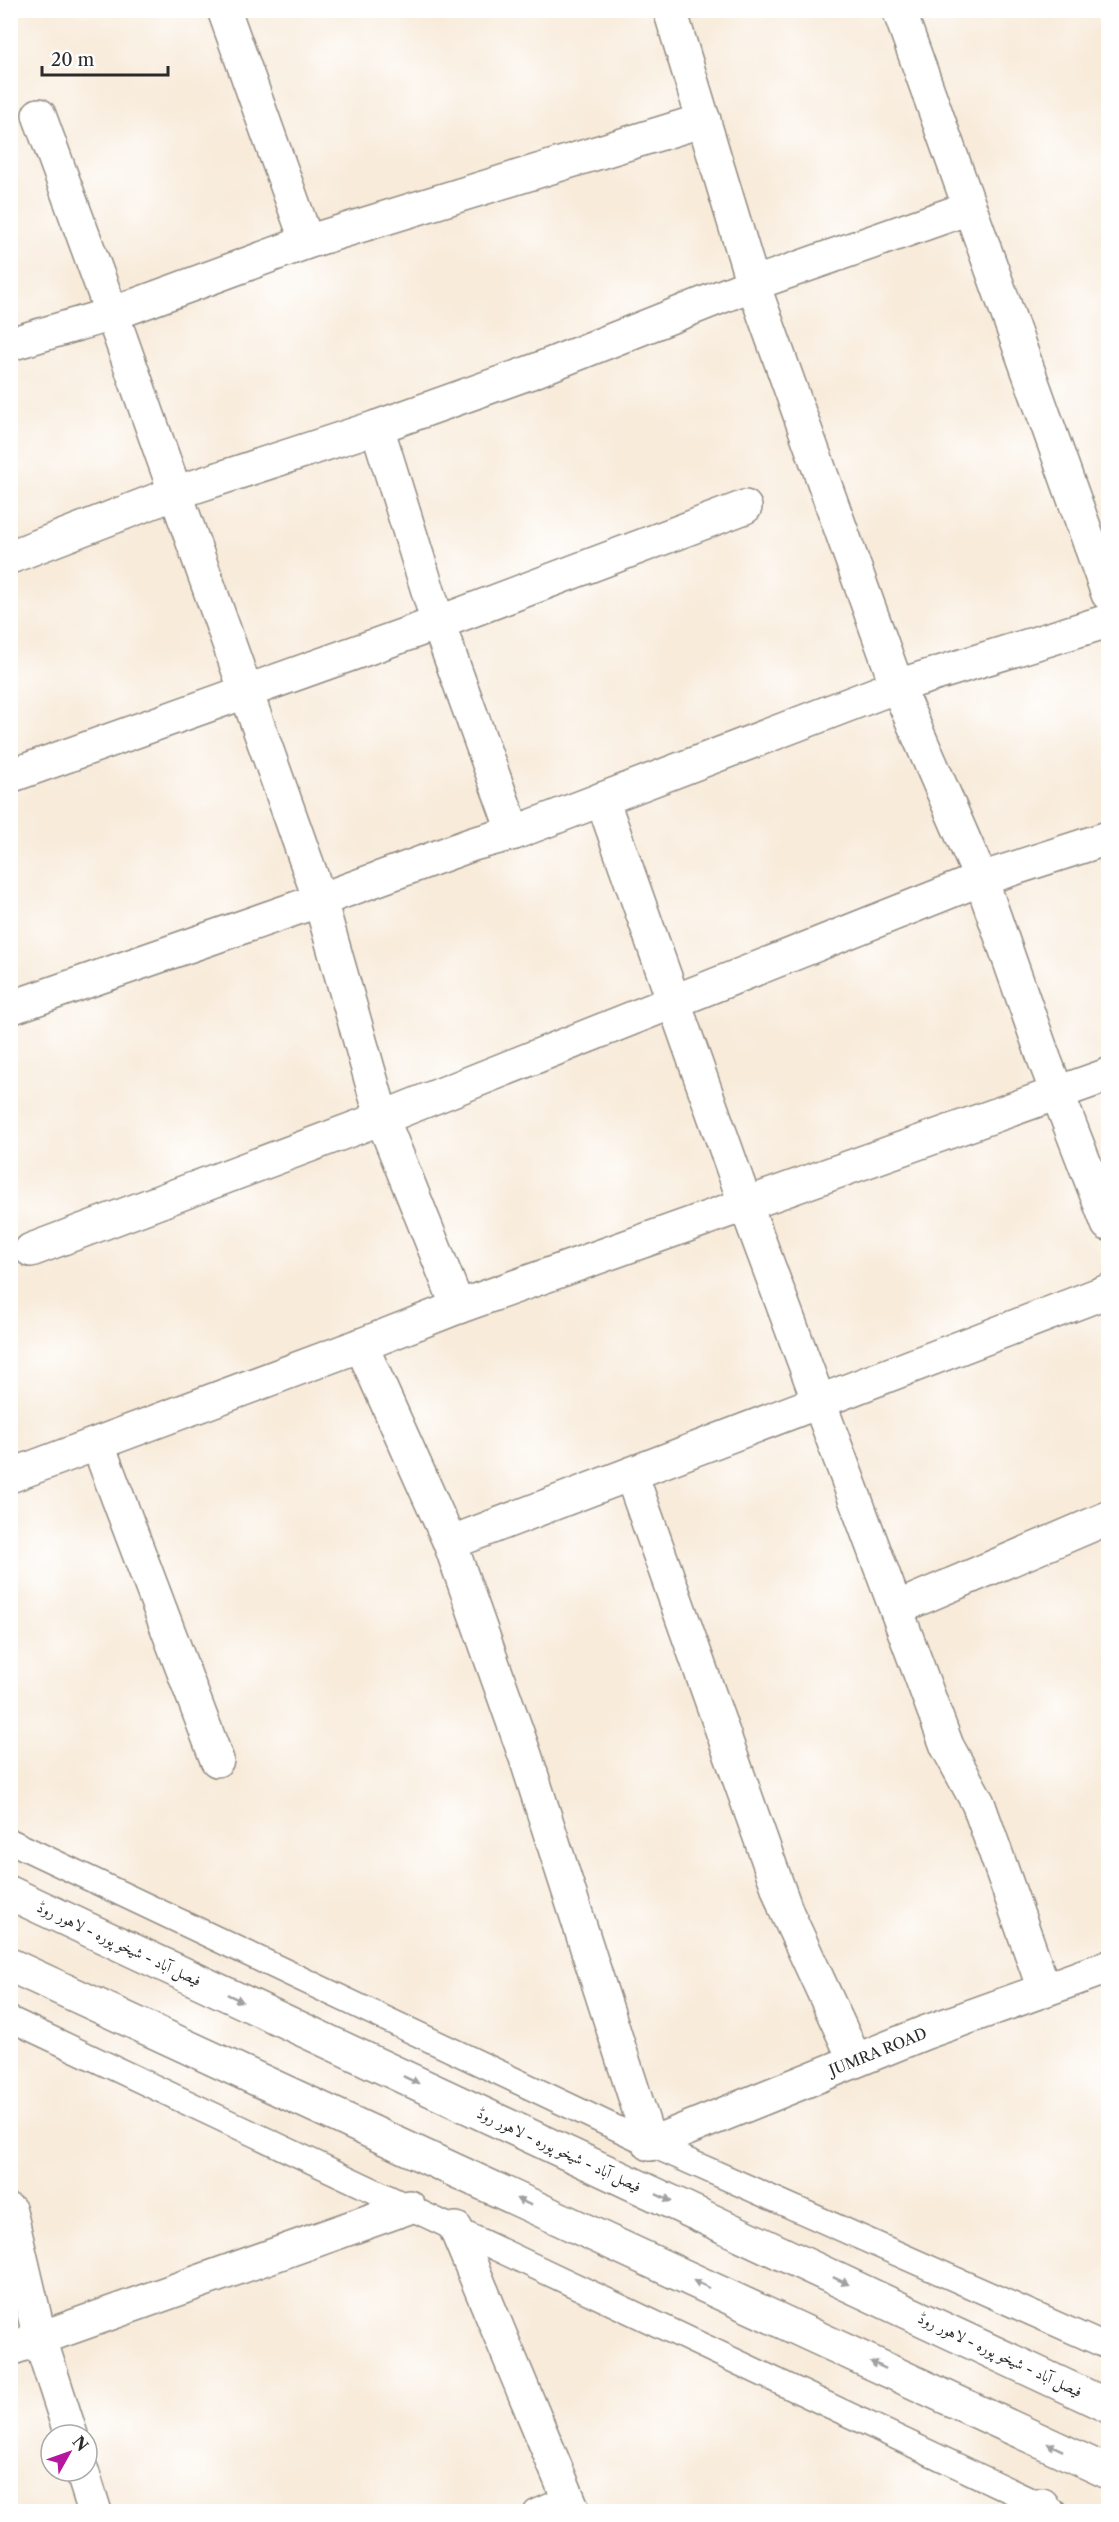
<svg xmlns="http://www.w3.org/2000/svg" width="1119" height="2522" font-family="'Libre Caslon Text',Amiri,serif">
  <style>
    .lines { fill: none; stroke-linecap: round; stroke-linejoin: round }
    .service-casing { stroke: #928b82; stroke-width: 27 }
    .minor-casing { stroke: #928b82; stroke-width: 36 }
    .tertiary-casing { stroke: #928b82; stroke-width: 36 }
    .trunk-casing { stroke: #928b82; stroke-width: 36 }
    .service { stroke: #fff; stroke-width: 24 }
    .minor { stroke: #fff; stroke-width: 33 }
    .tertiary { stroke: #fff; stroke-width: 33 }
    .trunk { stroke: #fff; stroke-width: 33 }
    .oneway { fill: #a0a0a0 }
    .labels { text-anchor: middle; stroke-width: 4.5; stroke-linejoin: round; paint-order: stroke }
    .street-label { font-size: 15px; fill: #2b2b2b; stroke: #fff }
  </style>
  <rect width="100%" height="100%" fill="#fff"/>
  <filter id="ink" filterUnits="userSpaceOnUse"><feTurbulence type="fractalNoise" baseFrequency=".0167" numOctaves="2"/><feDisplacementMap in="SourceGraphic" scale="12" xChannelSelector="R" yChannelSelector="G"/><feConvolveMatrix kernelMatrix="1 2 1 2 8 2 1 2 1" color-interpolation-filters="sRGB"/></filter>
  <filter id="wash" filterUnits="userSpaceOnUse"><feTurbulence type="fractalNoise" baseFrequency=".008" numOctaves="4" result="noise"/><feDisplacementMap in="SourceGraphic" scale="24" xChannelSelector="R" yChannelSelector="G"/><feGaussianBlur stdDeviation="1.35" result="paint"/><feColorMatrix in="noise" values="0 0 0 0 0 0 0 0 0 0 0 0 0 0 0 0 0 1.4 0 .05"/><feComposite in="paint" operator="in"/></filter>
  <g filter="url(#wash)">
    <rect width="100%" height="100%" fill="#f8ebda"/>
  </g>
  <g filter="url(#ink)">
    <g class="lines">
      <g class="service-casing">
        <g id="service">
          <polyline points="10,1841 650,2144 1108,2347"/>
          <polyline points="10,2019 1055,2512"/>
          <polyline points="536,2512 568,2498"/>
        </g>
      </g>
      <g class="minor-casing">
        <g id="minor">
          <polyline points="224,10 307,242"/>
          <polyline points="670,10 753,284 897,686 981,879 1045,1061 1108,1224"/>
          <polyline points="899,10 1108,594"/>
          <polyline points="39,115 112,314 320,900 382,1118 458,1307"/>
          <polyline points="10,344 112,314 307,242 704,120"/>
          <polyline points="377,427 438,623 514,833"/>
          <polyline points="10,557 175,493 377,427 534,371 753,284 969,208"/>
          <polyline points="10,776 438,623 745,507"/>
          <polyline points="602,799 745,1203 947,1746 978,1803 1044,1989"/>
          <polyline points="10,1008 320,900 473,844 514,833 897,686 1108,621"/>
          <polyline points="31,1250 382,1118 981,879 1108,838"/>
          <polyline points="361,1345 450,1543 526,1758 650,2144 924,2033 1108,1967"/>
          <polyline points="98,1445 217,1760"/>
          <polyline points="631,1474 787,1913 855,2060"/>
          <polyline points="10,1476 361,1345 458,1307 1108,1075"/>
          <polyline points="450,1543 1108,1291"/>
          <polyline points="897,1608 1108,1518"/>
          <polyline points="10,2211 40,2339 71,2435"/>
          <polyline points="456,2229 574,2512"/>
          <polyline points="82,2471 95,2512"/>
          <polyline points="1042,2505 1044,2512"/>
        </g>
      </g>
      <g class="tertiary-casing">
        <polyline id="tertiary" points="10,2349 409,2207"/>
      </g>
      <g class="trunk-casing">
        <g id="trunk">
          <polyline points="10,1893 1108,2406"/>
          <polyline points="10,1965 1108,2472"/>
        </g>
      </g>
      <use href="#service" class="service"/>
      <use href="#minor" class="minor"/>
      <use href="#tertiary" class="tertiary"/>
      <use href="#trunk" class="trunk"/>
    </g>
    <defs><path id="oneway-solid" d="M-6-.8H1V-3.2L6.5 0L1 3.2V.8H-6Z" transform="scale(1.5)"/></defs>
    <g class="oneway">
      <use href="#oneway-solid" transform="translate(235 1998) rotate(25)"/>
      <use href="#oneway-solid" transform="translate(411 2080) rotate(25)"/>
      <use href="#oneway-solid" transform="translate(664 2198) rotate(25)"/>
      <use href="#oneway-solid" transform="translate(524 2202) rotate(-155)"/>
      <use href="#oneway-solid" transform="translate(841 2281) rotate(25)"/>
      <use href="#oneway-solid" transform="translate(701 2284) rotate(-155)"/>
      <use href="#oneway-solid" transform="translate(878 2365) rotate(-155)"/>
      <use href="#oneway-solid" transform="translate(1055 2447) rotate(-155)"/>
    </g>
  </g>
  <g class="labels">
    <g class="street-label">
      <text transform="translate(119 1944) rotate(25)" y="5">فیصل آباد - شیخو پورہ - لاہور روڈ</text>
      <text transform="translate(878 2052) rotate(-22)" y="5">JUMRA ROAD</text>
      <text transform="translate(559 2150) rotate(25)" y="5">فیصل آباد - شیخو پورہ - لاہور روڈ</text>
      <text transform="translate(1000 2355) rotate(25)" y="5">فیصل آباد - شیخو پورہ - لاہور روڈ</text>
    </g>
  </g>
  <rect width="1119" height="2522" fill="none" stroke="#fff" stroke-width="36"/>
  <g transform="translate(69 2453) rotate(50)"><circle r="28" fill="#ffffff" stroke="#aaaaaa" stroke-width="1.5"/>
  <path d="M0-4.5L10 22L0 15L-10 22Z" fill="#b5179e"/>
  <text y="-9" font-size="16" font-weight="bold" text-anchor="middle" fill="#2b2b2b">N</text>
  </g>
  <path d="M42 66v9h126v-9" fill="none" stroke="#2b2b2b" stroke-width="3"/>
  <text x="51" y="66" font-size="18" fill="#2b2b2b" stroke="#ffffff" stroke-width="4.5" paint-order="stroke">20 m</text>
</svg>
